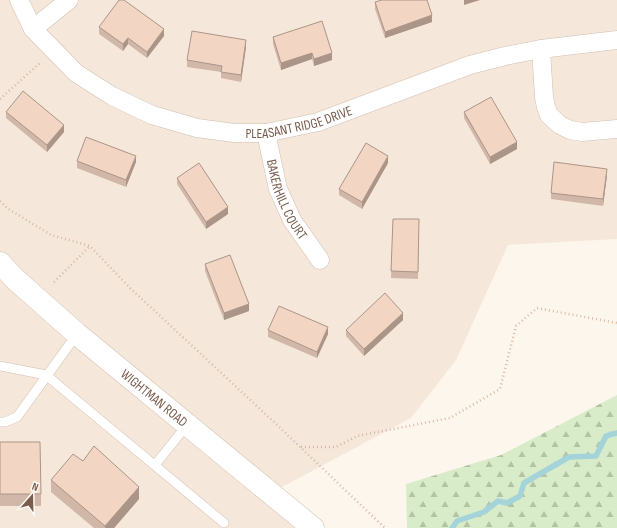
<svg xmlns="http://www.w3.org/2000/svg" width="617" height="528" font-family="'Sofia Sans Condensed',sans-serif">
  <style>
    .residential { fill: #f5e8da }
    .forest { fill: url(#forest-firs) }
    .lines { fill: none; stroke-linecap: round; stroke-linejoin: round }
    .stream { stroke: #a5d3da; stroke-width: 5.5 }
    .lane-casing { stroke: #d1beb0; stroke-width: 10 }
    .street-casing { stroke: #d1beb0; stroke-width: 19 }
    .secondary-casing { stroke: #d6c0b0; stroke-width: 23 }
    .path { stroke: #d9b8a5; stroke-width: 2.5; stroke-dasharray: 1 3; stroke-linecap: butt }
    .lane { stroke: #fff; stroke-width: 9 }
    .street { stroke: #fff; stroke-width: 18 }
    .secondary { stroke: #fff; stroke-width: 22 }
    .wall { fill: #d1b7a8 }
    .shaded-wall { fill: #aa9588 }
    .building { fill: #f3d5c3; stroke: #aa9588 }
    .labels { text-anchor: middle; stroke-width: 3.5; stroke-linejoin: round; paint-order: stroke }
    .street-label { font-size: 14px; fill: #7a5c4d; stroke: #fffaf3 }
  </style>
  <defs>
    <pattern id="forest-firs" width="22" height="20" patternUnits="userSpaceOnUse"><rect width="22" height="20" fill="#d8ecc9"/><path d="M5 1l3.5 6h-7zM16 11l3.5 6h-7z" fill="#b4c2a5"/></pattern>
  </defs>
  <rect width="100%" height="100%" fill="#fdf6ec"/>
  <polygon class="residential" points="0,0 617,0 617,239 508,245 456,360 411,418 271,493 313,528 0,528"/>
  <polygon class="forest" points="617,395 617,528 407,528 406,484 501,455"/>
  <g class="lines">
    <polyline class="stream" points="452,528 457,521 484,512 498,501 507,503 520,496 524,483 569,457 596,456 606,436 617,433"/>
    <g class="lane-casing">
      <g id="lane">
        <polyline points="0,366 46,375 224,523"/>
        <polyline points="0,422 5,422 17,417 77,334"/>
        <polyline points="155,465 187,425"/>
      </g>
    </g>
    <g class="street-casing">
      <g id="street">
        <path id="s1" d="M19,0L33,29L76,73L112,96L152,115L197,128L234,133H266L318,122L470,65L505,56L541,49L617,40"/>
        <polyline points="33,29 69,0"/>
        <polyline points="541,49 544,97 546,107 549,115 560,125 570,130 582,132 617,129"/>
        <path id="s2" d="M266,133L278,189L292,220L320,260"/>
      </g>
    </g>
    <g class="secondary-casing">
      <g id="secondary">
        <path id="s3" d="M0,263L15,279L77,334L313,528"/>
      </g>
    </g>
    <g class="path">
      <polyline points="0,99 40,63"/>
      <polyline points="0,201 7,208 51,235 90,246 130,288 275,423 385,528"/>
      <polyline points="54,282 89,247"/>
      <polyline points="301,447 336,447 357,436 450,418 500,389 516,326 537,308 617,323"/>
    </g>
    <use href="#lane" class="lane"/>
    <use href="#street" class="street"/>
    <use href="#secondary" class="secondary"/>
  </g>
  <g class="wall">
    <polygon points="375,2 432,22 385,38 375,9"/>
    <polygon points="99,27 164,36 147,58 128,44 123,51 99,34"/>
    <polygon points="273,37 332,60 314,66 312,59 281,70 273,44"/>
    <polygon points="246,47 241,82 221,78 221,72 187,67 187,60"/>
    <polygon points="6,112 64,132 47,152 6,118"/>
    <polygon points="464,112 517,149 490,164 464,118"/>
    <polygon points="77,161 136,162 126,187 77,168"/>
    <polygon points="388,163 362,209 339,195 339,189"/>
    <polygon points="607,175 603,206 551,199 551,193"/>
    <polygon points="177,178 228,214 206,229 177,184"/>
    <polygon points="393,219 419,219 418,279 391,278"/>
    <polygon points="205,264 249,311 224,320 205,271"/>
    <polygon points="403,320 364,356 346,336 346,330"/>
    <polygon points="268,330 328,334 317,358 268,337"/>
    <polygon points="0,442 41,494 41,506 0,506"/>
    <polygon points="83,461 139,499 114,528 94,528 51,492 51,480"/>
  </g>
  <g class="shaded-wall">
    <polygon points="464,0 480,0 464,5"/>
    <polygon points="432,15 432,22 385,38 385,32"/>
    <polygon points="164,29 164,36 147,58 147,52"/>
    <polygon points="128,38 128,44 123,51 123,44"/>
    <polygon points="246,40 246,47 241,82 241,75"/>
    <polygon points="312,53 312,59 281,70 281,63"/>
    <polygon points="332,53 332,60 314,66 314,59"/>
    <polygon points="64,125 64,132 47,152 47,145"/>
    <polygon points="517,142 517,149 490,164 490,157"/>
    <polygon points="136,156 136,162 126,187 126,180"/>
    <polygon points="388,156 388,163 362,209 362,202"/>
    <polygon points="607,169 607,175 603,206 603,199"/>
    <polygon points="228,207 228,214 206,229 206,222"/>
    <polygon points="249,304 249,311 224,320 224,313"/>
    <polygon points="403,313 403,320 364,356 364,349"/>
    <polygon points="328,327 328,334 317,358 317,352"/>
    <polygon points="139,487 139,499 114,528 105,528 105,526"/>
  </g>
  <g class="building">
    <polygon points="119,0 124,0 164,29 147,52 128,38 123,44 99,27"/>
    <polygon points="382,0 427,0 432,15 385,32 375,2"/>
    <polygon points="322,21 332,53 314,59 312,53 281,63 273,37"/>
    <polygon points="192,31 246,40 241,75 221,72 222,66 187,60"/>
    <polygon points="23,91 64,125 47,145 6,112"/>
    <polygon points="491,97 517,142 490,157 464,112"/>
    <polygon points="86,137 136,156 126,180 77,161"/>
    <polygon points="366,143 388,156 362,202 339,189"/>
    <polygon points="554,162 607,169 603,199 551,193"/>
    <polygon points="199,163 228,207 206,222 177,178"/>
    <polygon points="393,219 419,219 418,272 391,271"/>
    <polygon points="230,255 249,304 224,313 205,264"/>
    <polygon points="385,293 403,313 364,349 346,330"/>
    <polygon points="279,306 328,327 317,352 268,330"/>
    <polygon points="0,442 40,442 41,494 0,494"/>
    <polygon points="94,446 139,487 105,526 51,480 73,454 83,461"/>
  </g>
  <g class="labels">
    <g class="street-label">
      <text dy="5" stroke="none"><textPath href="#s1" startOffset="331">PLEASANT RIDGE DRIVE</textPath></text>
      <text dy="5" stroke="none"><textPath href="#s2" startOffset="70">BAKERHILL COURT</textPath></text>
      <text dy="5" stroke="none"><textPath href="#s3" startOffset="205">WIGHTMAN ROAD</textPath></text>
    </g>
  </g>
  <g transform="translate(32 496) rotate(20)" stroke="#fffaf3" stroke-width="3" paint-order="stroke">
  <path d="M0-3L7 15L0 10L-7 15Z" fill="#7a5c4d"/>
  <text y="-6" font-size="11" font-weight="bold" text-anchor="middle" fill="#7a5c4d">N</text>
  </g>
</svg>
